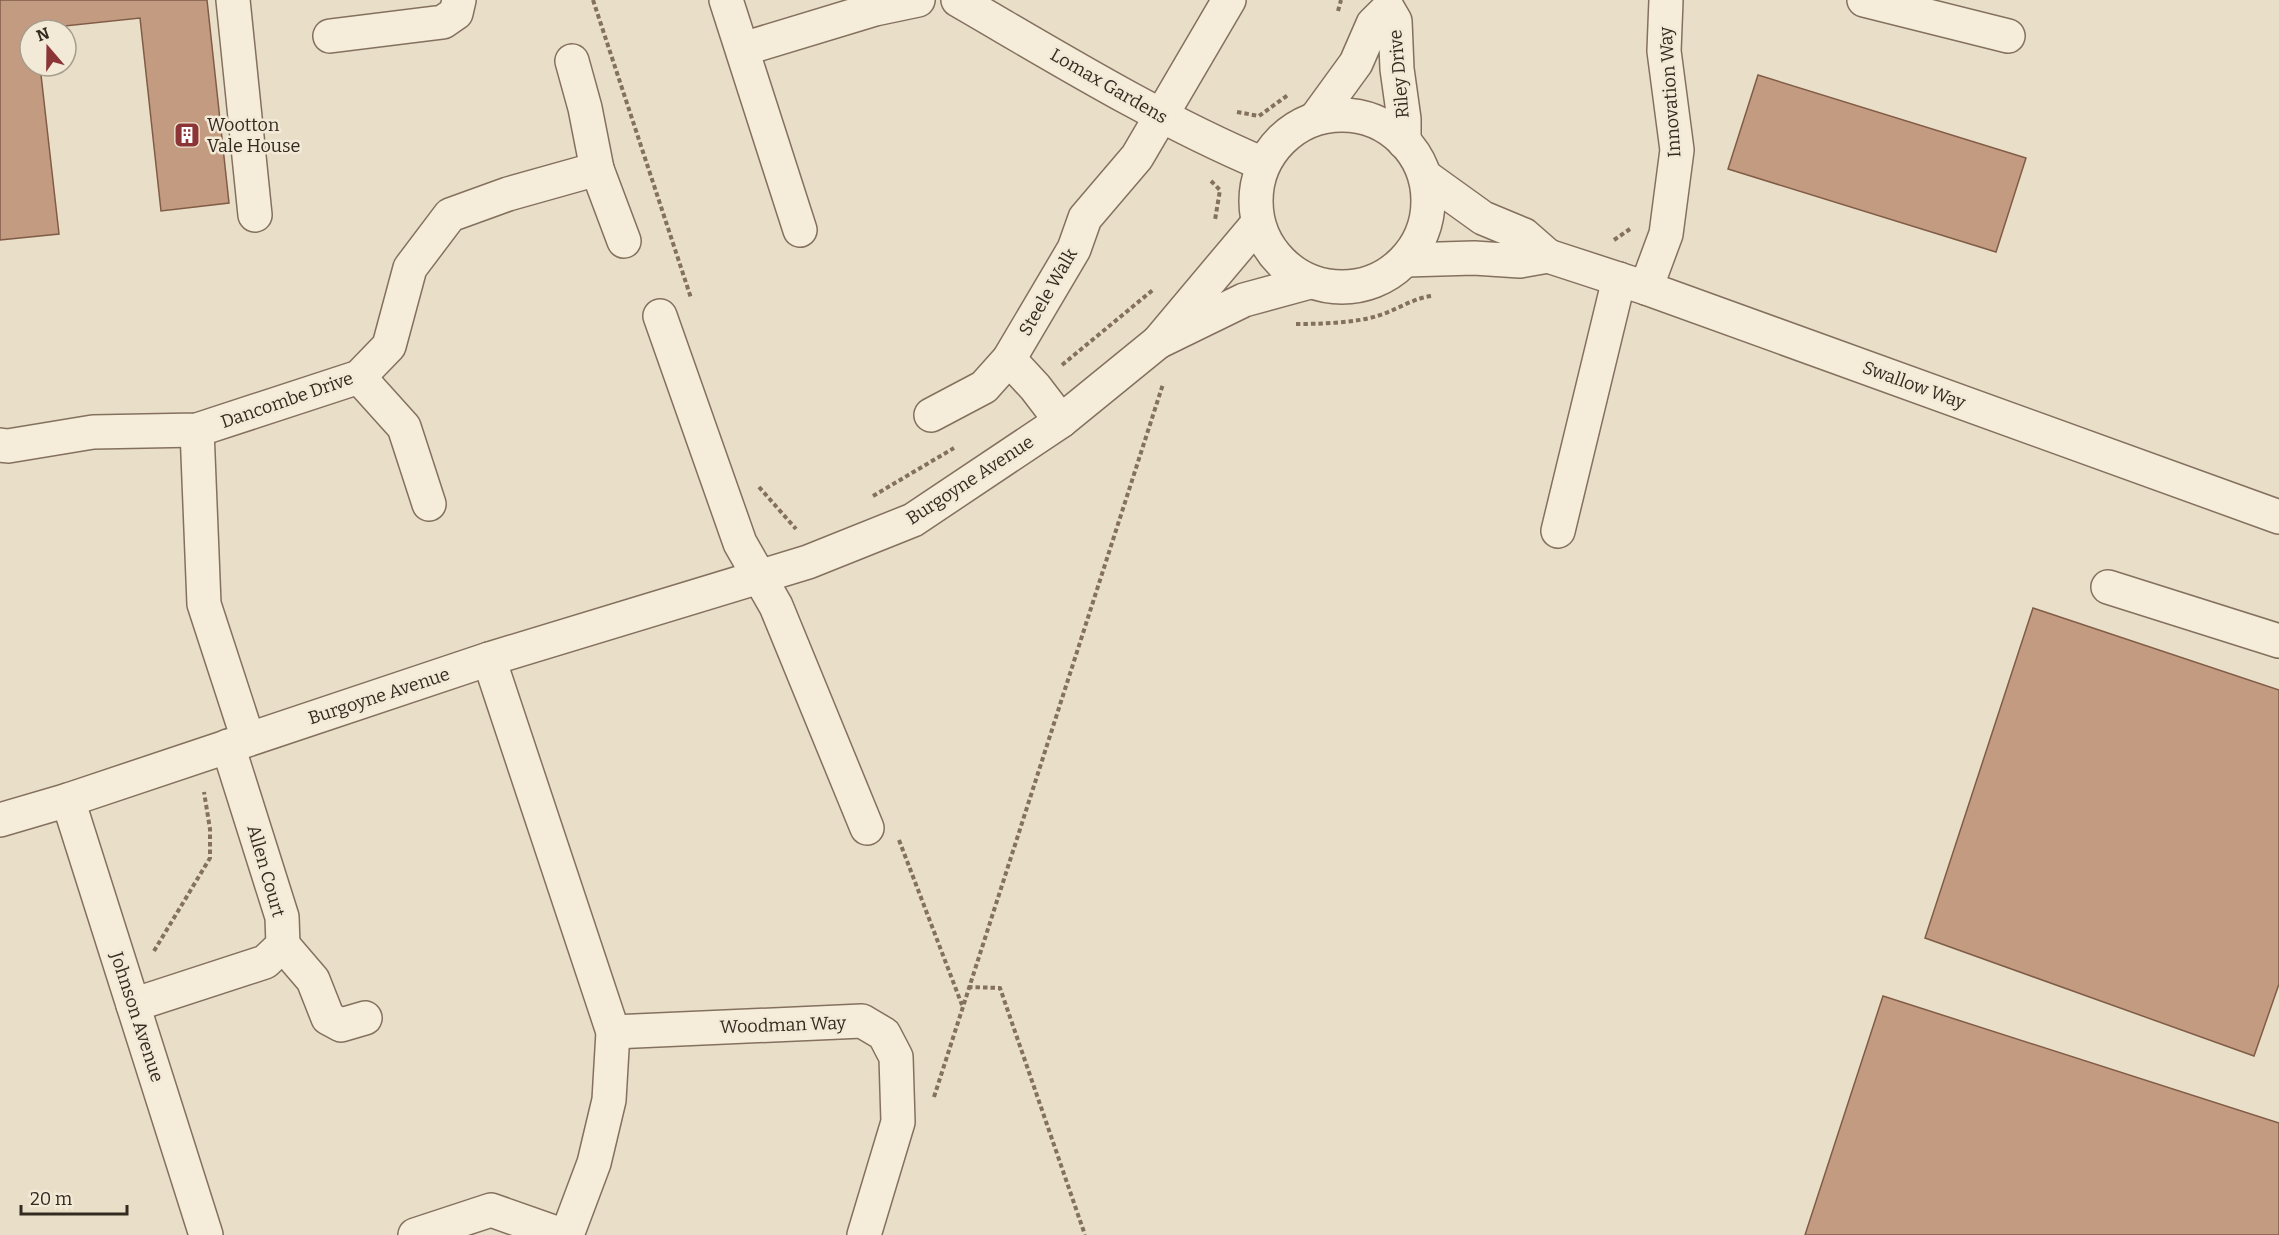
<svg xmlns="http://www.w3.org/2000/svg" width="2279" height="1235" font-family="Bitter,serif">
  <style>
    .building { fill: #c39b81; stroke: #805c47; stroke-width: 1.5 }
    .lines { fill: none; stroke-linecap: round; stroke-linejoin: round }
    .minor-casing { stroke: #83715e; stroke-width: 36 }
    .path { stroke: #83715e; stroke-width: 4; stroke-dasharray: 4.5 3; stroke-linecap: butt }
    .minor { stroke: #f5ecd9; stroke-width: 33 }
    .labels { text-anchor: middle; stroke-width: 5; stroke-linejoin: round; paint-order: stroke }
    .street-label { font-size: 18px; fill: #352a20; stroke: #f2e9d6 }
    .poi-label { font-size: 18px; fill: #352a20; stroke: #f2e9d6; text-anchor: start }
  </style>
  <rect width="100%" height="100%" fill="#e9dec7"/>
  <g class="building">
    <polygon points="0,0 207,0 229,203 161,211 140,18 36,29 30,30 30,66 40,66 59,234 0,240"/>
    <polygon points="1758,75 2026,158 1996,252 1728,169"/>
    <polygon points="2033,608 2279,690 2279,984 2254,1056 1925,938"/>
    <polygon points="1883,996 2279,1123 2279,1235 1805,1235"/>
  </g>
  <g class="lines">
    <g class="minor-casing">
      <g id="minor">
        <polyline points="233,0 255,215"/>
        <polyline points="726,0 800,230"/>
        <path d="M958,0C1058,58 1157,119 1263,164"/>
        <polyline points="1864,0 2008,36"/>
        <polyline points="330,36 443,22 456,13 459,0"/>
        <polyline points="743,49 875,9 918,0"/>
        <polyline points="572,61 585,108 597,169 624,241"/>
        <circle cx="1342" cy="201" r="86"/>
        <polyline points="1316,118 1356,63 1373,24 1388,9 1395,21 1397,69 1404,119 1404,142"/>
        <polyline points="1258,223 1158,342 1244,300 1310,282"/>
        <polyline points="1548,256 1646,288 2279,517"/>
        <polyline points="1406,260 1474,258 1520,261 1548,256 1524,235 1483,218 1426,177"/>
        <polyline points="1646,288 1666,234 1677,150 1664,51 1666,0"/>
        <polyline points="660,316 740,543 776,606 867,828"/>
        <polyline points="1009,359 1035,387 1061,421"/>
        <polyline points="359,377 404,427 429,504"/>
        <polyline points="931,415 984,387 1009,359 1074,249 1085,218 1137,157 1229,0"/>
        <polyline points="197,430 204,604 248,739"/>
        <polyline points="0,445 8,446 93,432 197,430 359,377 389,346 410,268 450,215 508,194 597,169"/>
        <polyline points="1558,531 1619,279"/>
        <polyline points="2108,587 2279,641"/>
        <polyline points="489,659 613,1032 609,1100 594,1163 567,1235"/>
        <polyline points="68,800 206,1235"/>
        <polyline points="0,820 68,800 489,659 808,562 913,520 1061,421 1158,342"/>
        <polyline points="283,945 313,980 328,1018 341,1025 365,1018"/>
        <polyline points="133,1005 265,962 283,945 282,917 228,746"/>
        <polyline points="613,1032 862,1021 884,1034 896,1057 898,1122 864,1235"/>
        <polyline points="415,1235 491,1210 562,1235"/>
      </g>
    </g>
    <g class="path">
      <polyline points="593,0 691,298"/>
      <polyline points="1338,11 1341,0"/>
      <polyline points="1237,112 1259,116 1288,95"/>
      <polyline points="1211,181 1220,190 1215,220"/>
      <polyline points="1614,240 1630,229"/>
      <path d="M1296,324C1319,324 1355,323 1377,316C1395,311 1411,299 1431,296"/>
      <polyline points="1062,365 1154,289"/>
      <polyline points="759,487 796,529"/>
      <polyline points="873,496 954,448"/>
      <polyline points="899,840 962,1005"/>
      <polyline points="154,951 210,858 210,829 204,792"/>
      <polyline points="968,987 1000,988 1085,1235"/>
      <polyline points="934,1097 1163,384"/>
    </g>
    <use href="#minor" class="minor"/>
  </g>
  <defs>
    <g id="building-square" transform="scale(1.35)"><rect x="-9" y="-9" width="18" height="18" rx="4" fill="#8c3537" stroke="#f2e9d6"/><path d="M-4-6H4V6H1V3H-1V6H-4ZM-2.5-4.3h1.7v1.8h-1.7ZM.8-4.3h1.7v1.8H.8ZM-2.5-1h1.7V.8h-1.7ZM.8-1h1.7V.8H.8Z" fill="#fff"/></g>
  </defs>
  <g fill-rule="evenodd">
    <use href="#building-square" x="187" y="135"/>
  </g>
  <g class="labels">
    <g class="street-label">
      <text transform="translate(1399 74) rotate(-95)" y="6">Riley Drive</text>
      <text transform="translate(1109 86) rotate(30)" y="6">Lomax Gardens</text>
      <text transform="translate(1670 92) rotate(-94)" y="6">Innovation Way</text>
      <text transform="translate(1048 292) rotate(-60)" y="6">Steele Walk</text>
      <text transform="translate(1914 385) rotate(20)" y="6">Swallow Way</text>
      <text transform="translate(287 400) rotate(-19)" y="6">Dancombe Drive</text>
      <text transform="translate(970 480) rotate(-33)" y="6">Burgoyne Avenue</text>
      <text transform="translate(379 696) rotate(-18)" y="6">Burgoyne Avenue</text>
      <text transform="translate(266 871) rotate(74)" y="6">Allen Court</text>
      <text transform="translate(137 1017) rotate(72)" y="6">Johnson Avenue</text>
      <text transform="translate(783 1025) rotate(-2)" y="6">Woodman Way</text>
    </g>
    <g class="poi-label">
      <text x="207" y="131">Wootton<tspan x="207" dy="21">Vale House</tspan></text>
    </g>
  </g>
  <g transform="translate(48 48) rotate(340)"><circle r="28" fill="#f2e9d6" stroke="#a69d8d" stroke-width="1.5"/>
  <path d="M0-4.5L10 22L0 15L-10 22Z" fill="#8c3537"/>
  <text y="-9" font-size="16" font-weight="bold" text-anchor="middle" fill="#352a20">N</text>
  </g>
  <path d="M21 1205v9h106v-9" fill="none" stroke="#352a20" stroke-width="3"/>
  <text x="30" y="1205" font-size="18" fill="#352a20" stroke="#f2e9d6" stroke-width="4.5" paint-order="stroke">20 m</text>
</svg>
